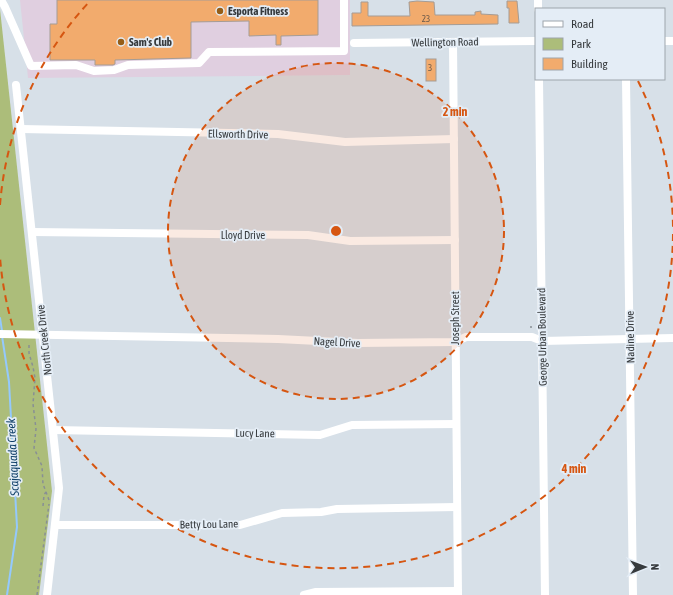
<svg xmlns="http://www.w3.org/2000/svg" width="673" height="595" font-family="'Asap Condensed',sans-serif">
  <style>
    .commercial { fill: #e0cfe0 }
    .green { fill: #acbd7a }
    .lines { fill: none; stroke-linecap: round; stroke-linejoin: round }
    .stream { stroke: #94c9fd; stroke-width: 2 }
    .building { fill: #f2ab6d; stroke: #a59c95 }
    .path { stroke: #888f94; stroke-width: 1.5; stroke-dasharray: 3 3; stroke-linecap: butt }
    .minor { stroke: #fff; stroke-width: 8 }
    .ring { fill: none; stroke: #d65611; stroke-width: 2; stroke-dasharray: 7 5 }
    .poi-dot { fill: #955d17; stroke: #e4edf6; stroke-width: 1.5 }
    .labels { text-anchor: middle; stroke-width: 3.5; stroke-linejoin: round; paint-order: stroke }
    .number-label { font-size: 9px; fill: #655649 }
    .poi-label { font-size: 11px; font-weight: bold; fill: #363a3d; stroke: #e4edf6; text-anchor: start }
    .street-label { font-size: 11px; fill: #363a3d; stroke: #e4edf6 }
    .water-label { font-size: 12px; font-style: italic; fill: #104069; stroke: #e4edf6 }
    .centre { fill: #d65611; stroke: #e4edf6; stroke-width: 2 }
    .ring-label { font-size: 12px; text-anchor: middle; font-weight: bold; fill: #d65611; stroke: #e4edf6; stroke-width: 3.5; stroke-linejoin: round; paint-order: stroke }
  </style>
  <rect width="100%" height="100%" fill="#d7e0e8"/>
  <polygon class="commercial" points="20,0 350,0 350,75 28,78"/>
  <polygon class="green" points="0,9 52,491 39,595 0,595"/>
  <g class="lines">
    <g class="stream">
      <polyline points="0,318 2,331"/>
      <polyline points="2,336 9,382 17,527 7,595"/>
    </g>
  </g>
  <g class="building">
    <polygon points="57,0 318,0 318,35 281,36 281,45 276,45 276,35 249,36 249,21 191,22 191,58 115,60 115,64 113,65 95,65 95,60 50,60 50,24 57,24"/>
    <polygon points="417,1 434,2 435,15 475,15 475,12 481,11 481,14 498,15 498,24 352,26 352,13 361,13 361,2 368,2 368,16 410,16 409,2"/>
    <polygon points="507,1 517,1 519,23 509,23 509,8 507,8"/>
    <rect x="426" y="59" width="10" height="22"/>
  </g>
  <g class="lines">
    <g class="path">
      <polyline points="531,326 531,328"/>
      <polyline points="29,345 29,353 33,367 35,378 33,404 36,429 34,448 42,466 43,484 49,500"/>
      <polyline points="43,506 44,495 46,492"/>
      <polyline points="37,595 49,504"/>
    </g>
    <g class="minor">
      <polyline points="1,0 5,7 31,66 76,65 94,71 114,70 128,65 199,63 209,52 344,51 344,0"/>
      <polyline points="538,0 538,9"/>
      <polyline points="664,41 673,41"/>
      <polyline points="453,42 458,595"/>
      <polyline points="354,43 536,41"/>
      <polyline points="539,79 545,595"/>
      <polyline points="626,79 633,595"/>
      <polyline points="16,85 59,488 47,595"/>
      <polyline points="21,129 278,134 345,142 454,139"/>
      <polyline points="32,232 308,235 350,241 455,240"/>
      <polyline points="0,334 278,339 358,343 455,342 466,337 532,337 542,341 673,338"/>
      <polyline points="53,430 320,435 352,425 456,424"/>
      <polyline points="55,525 240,525 282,513 321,512 337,509 457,507"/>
      <polyline points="304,595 316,592 458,591"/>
    </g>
  </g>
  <circle cx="336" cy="231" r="168" fill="#d65611" fill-opacity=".12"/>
  <g class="ring">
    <circle cx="336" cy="231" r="168"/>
    <path d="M673 234A337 337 0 0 1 0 257M0 205A337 337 0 0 1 90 1M638 81A337 337 0 0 1 673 228"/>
  </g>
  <g class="poi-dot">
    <circle cx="220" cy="11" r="4"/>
    <circle cx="121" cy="42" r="4"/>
  </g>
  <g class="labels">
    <g class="number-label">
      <text x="426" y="22">23</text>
      <text x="430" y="71">3</text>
    </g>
    <g class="poi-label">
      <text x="228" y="15">Esporta Fitness</text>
      <text x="129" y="46">Sam's Club</text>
    </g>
    <g class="street-label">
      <text transform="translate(445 42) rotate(-1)" y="4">Wellington Road</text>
      <text transform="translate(238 134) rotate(1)" y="4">Ellsworth Drive</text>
      <text x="243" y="239">Lloyd Drive</text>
      <text transform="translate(455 318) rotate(-90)" y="4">Joseph Street</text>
      <text transform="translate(542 337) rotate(-91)" y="4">George Urban Boulevard</text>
      <text transform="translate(630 337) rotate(-91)" y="4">Nadine Drive</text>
      <text transform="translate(44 340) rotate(-96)" y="4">North Creek Drive</text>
      <text transform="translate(337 342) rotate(3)" y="4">Nagel Drive</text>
      <text transform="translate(255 433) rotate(1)" y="4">Lucy Lane</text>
      <text transform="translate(209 524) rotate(-1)" y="4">Betty Lou Lane</text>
    </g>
    <g class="water-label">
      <text transform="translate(13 457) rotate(-93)" y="4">Scajaquada Creek</text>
    </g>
  </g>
  <circle cx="336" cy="231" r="6" class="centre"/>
  <g class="ring-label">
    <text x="455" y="116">2 min</text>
    <text x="574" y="473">4 min</text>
  </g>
  <rect x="535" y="8" width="130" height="72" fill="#e4edf6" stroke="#9ea5ac"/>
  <rect x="543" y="21" width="20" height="6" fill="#ffffff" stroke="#9ea5ac"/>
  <text x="571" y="28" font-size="12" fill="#363a3d">Road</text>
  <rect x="543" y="38" width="20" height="12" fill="#acbd7a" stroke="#9ea5ac"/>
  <text x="571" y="48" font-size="12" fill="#363a3d">Park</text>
  <rect x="543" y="58" width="20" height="12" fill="#f2ab6d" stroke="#9ea5ac"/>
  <text x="571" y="68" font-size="12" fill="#363a3d">Building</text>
  <g transform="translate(645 567) rotate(89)" stroke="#e4edf6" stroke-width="3" paint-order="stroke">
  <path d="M0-3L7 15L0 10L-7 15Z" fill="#363a3d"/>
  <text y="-6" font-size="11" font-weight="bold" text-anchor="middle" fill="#363a3d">N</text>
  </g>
</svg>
